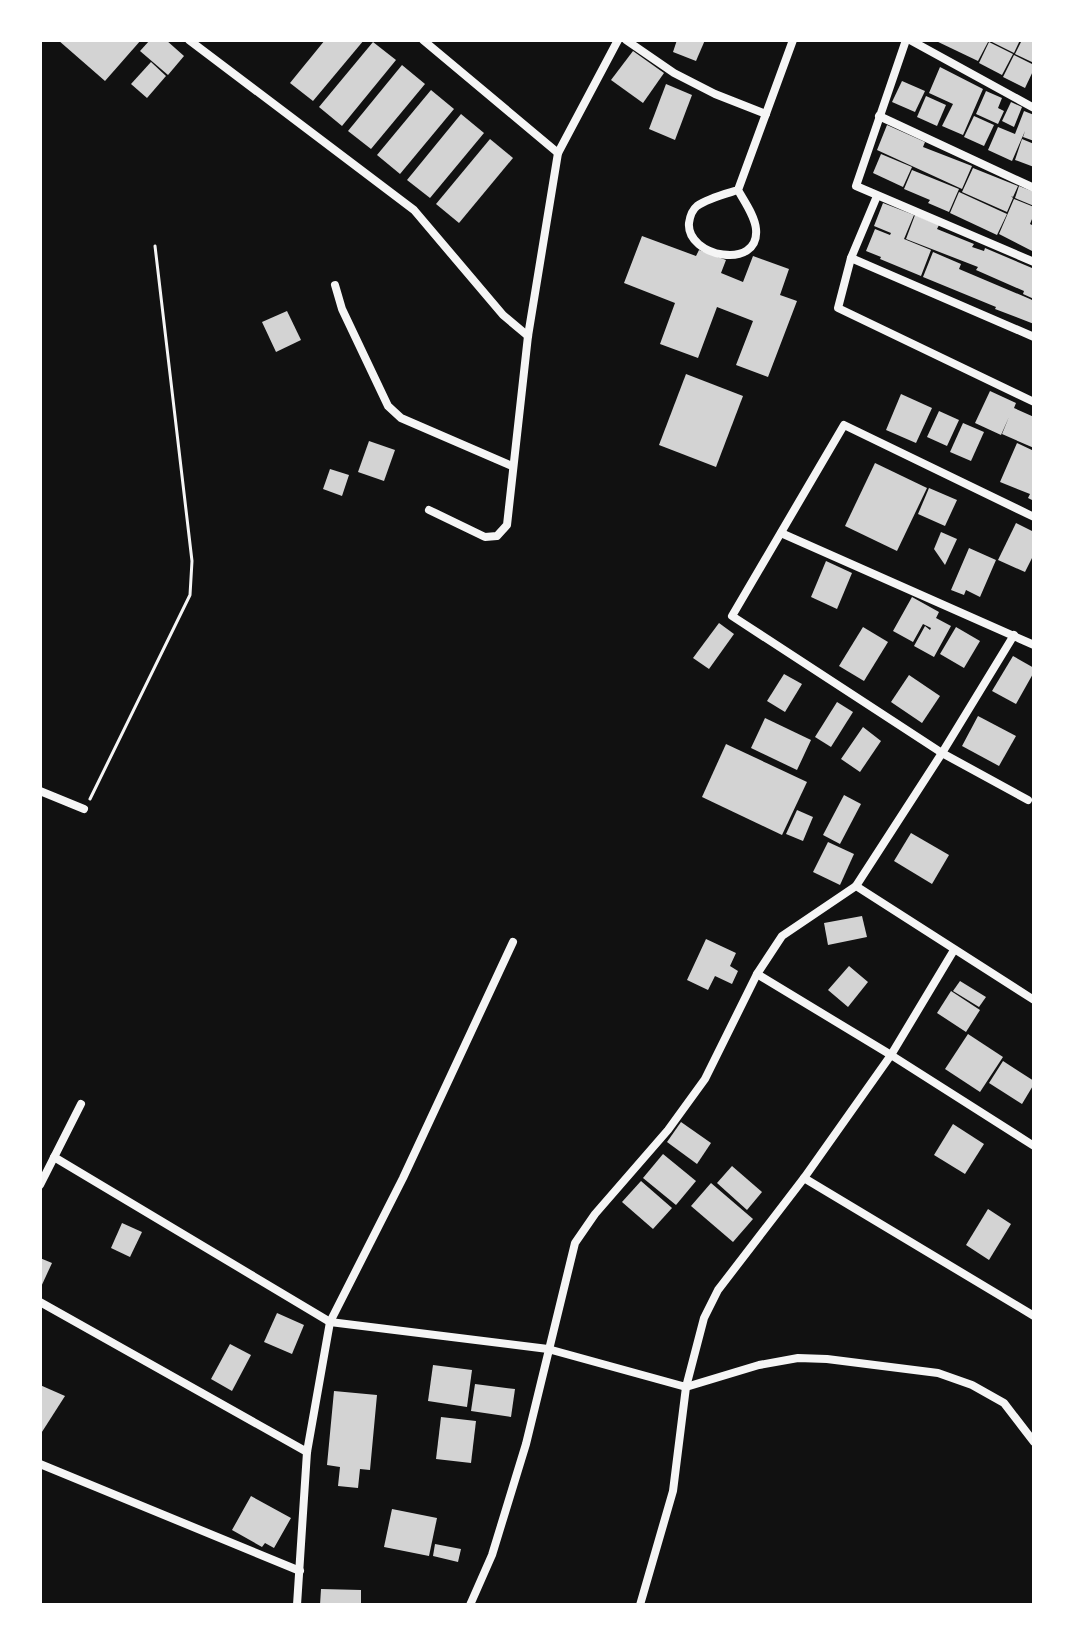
<svg xmlns="http://www.w3.org/2000/svg" width="1074" height="1645" font-family="'Alegreya Sans',sans-serif">
  <style>
    .building { fill: #d3d3d3 }
    .lines { fill: none; stroke-linecap: round; stroke-linejoin: round }
    .path { stroke: #f5f5f5; stroke-width: 3 }
    .minor { stroke: #f5f5f5; stroke-width: 8 }
  </style>
  <rect width="100%" height="100%" fill="#111"/>
  <g class="building">
    <polygon points="58,40 141,40 105,81"/>
    <polygon points="150,40 166,40 184,56 168,75 140,51"/>
    <polygon points="325,40 364,40 313,101 290,83"/>
    <polygon points="677,40 705,40 696,61 673,52"/>
    <polygon points="934,40 985,40 988,42 978,61"/>
    <polygon points="988,40 1020,40 1014,53"/>
    <polygon points="1022,40 1034,41 1034,63 1015,54"/>
    <polygon points="373,42 396,60 342,126 319,107"/>
    <polygon points="989,42 1013,54 1002,75 979,63"/>
    <polygon points="633,51 664,73 643,103 611,80"/>
    <polygon points="1014,55 1034,65 1034,69 1025,88 1003,77"/>
    <polygon points="151,62 166,76 147,98 131,84"/>
    <polygon points="402,65 425,84 371,149 348,131"/>
    <polygon points="940,67 983,89 963,135 942,126 953,104 929,93"/>
    <polygon points="902,81 925,91 915,112 892,102"/>
    <polygon points="666,84 692,95 675,140 649,129"/>
    <polygon points="431,90 454,109 400,174 377,155"/>
    <polygon points="986,91 1002,98 998,108 1004,111 998,124 976,114"/>
    <polygon points="926,96 946,105 937,126 917,117"/>
    <polygon points="1011,102 1022,107 1014,127 1002,121"/>
    <polygon points="1024,111 1034,115 1034,141 1023,137 1025,131 1012,161 988,150 998,127 1015,134"/>
    <polygon points="461,114 484,133 430,198 407,180"/>
    <polygon points="974,116 994,125 984,146 964,137"/>
    <polygon points="887,125 925,142 923,147 972,166 962,189 877,150"/>
    <polygon points="490,139 513,158 459,223 436,204"/>
    <polygon points="1022,139 1034,144 1034,167 1015,160"/>
    <polygon points="881,154 912,167 903,187 873,173"/>
    <polygon points="973,168 1018,186 1013,197 1011,196 1013,198 1007,212 962,192"/>
    <polygon points="912,170 959,189 949,212 928,203 930,200 904,189"/>
    <polygon points="1019,186 1034,192 1034,206 1015,198"/>
    <polygon points="959,192 1007,214 997,235 950,213"/>
    <polygon points="1014,199 1034,207 1034,214 1030,224 1034,226 1034,252 999,234"/>
    <polygon points="883,203 914,215 904,239 931,250 921,276 880,259 881,257 866,251 875,229 890,235 891,233 874,226"/>
    <polygon points="915,215 939,225 937,229 974,244 972,247 984,251 985,248 1032,268 1034,269 1034,299 1023,294 1024,291 976,270 978,267 906,239"/>
    <polygon points="642,236 696,256 699,250 726,260 721,273 743,282 753,256 789,269 780,295 797,301 768,377 736,365 753,321 717,307 698,358 660,344 675,303 624,283"/>
    <polygon points="933,252 961,264 959,269 1030,299 1034,301 1034,324 995,309 996,307 923,277"/>
    <polygon points="287,311 301,340 276,352 262,322"/>
    <polygon points="686,374 743,396 716,467 659,445"/>
    <polygon points="990,391 1016,403 1014,408 1034,417 1034,448 1002,434 1009,417 1001,435 975,423"/>
    <polygon points="901,394 932,408 916,443 886,430"/>
    <polygon points="939,411 959,420 947,446 927,437"/>
    <polygon points="963,423 984,432 971,461 950,452"/>
    <polygon points="369,441 395,450 384,481 358,472"/>
    <polygon points="1017,443 1034,451 1034,501 1028,498 1030,494 1000,482"/>
    <polygon points="875,463 927,488 897,551 845,526"/>
    <polygon points="330,469 349,475 342,496 323,489"/>
    <polygon points="929,488 957,500 945,526 918,514"/>
    <polygon points="1016,523 1034,532 1034,554 1025,572 998,560"/>
    <polygon points="941,532 957,539 945,565 934,549"/>
    <polygon points="969,548 996,560 980,597 966,590 964,595 951,590"/>
    <polygon points="826,561 852,573 837,609 811,597"/>
    <polygon points="912,597 939,612 936,618 951,626 934,657 914,646 925,626 930,630 931,628 923,624 913,642 893,631"/>
    <polygon points="719,623 734,634 709,669 693,658"/>
    <polygon points="863,627 888,642 864,681 839,666"/>
    <polygon points="956,627 980,641 964,668 940,654"/>
    <polygon points="1013,656 1034,668 1034,672 1016,704 992,691"/>
    <polygon points="784,674 802,684 785,712 767,701"/>
    <polygon points="909,675 940,696 922,723 891,702"/>
    <polygon points="837,702 853,712 831,747 815,737"/>
    <polygon points="978,716 1016,736 999,766 962,746"/>
    <polygon points="765,718 811,740 797,770 751,748"/>
    <polygon points="863,727 881,741 860,772 841,759"/>
    <polygon points="726,744 807,782 782,835 702,797"/>
    <polygon points="844,795 861,804 840,844 823,835"/>
    <polygon points="797,810 813,817 803,841 786,834"/>
    <polygon points="911,833 949,855 932,884 894,861"/>
    <polygon points="828,842 854,854 840,885 813,872"/>
    <polygon points="862,916 867,937 828,945 824,923"/>
    <polygon points="706,939 736,953 730,966 738,971 732,984 715,976 708,990 687,980"/>
    <polygon points="849,966 868,982 848,1007 828,990"/>
    <polygon points="960,981 986,997 979,1007 953,991"/>
    <polygon points="951,991 980,1010 966,1032 937,1013"/>
    <polygon points="968,1034 1003,1057 980,1092 945,1069"/>
    <polygon points="1003,1061 1034,1081 1034,1084 1022,1104 989,1083"/>
    <polygon points="681,1122 711,1143 697,1164 667,1142"/>
    <polygon points="953,1124 984,1144 965,1174 934,1155"/>
    <polygon points="663,1154 696,1181 676,1205 643,1178"/>
    <polygon points="732,1166 762,1192 747,1210 717,1183"/>
    <polygon points="641,1181 672,1208 653,1229 622,1202"/>
    <polygon points="711,1183 753,1219 733,1242 691,1206"/>
    <polygon points="988,1209 1011,1224 989,1260 966,1245"/>
    <polygon points="122,1223 142,1232 130,1257 111,1248"/>
    <polygon points="40,1258 52,1263 40,1289"/>
    <polygon points="277,1313 304,1325 292,1354 264,1342"/>
    <polygon points="230,1344 251,1355 232,1391 211,1379"/>
    <polygon points="433,1365 472,1370 467,1407 428,1401"/>
    <polygon points="475,1384 515,1389 511,1417 471,1411"/>
    <polygon points="40,1385 65,1396 40,1435"/>
    <polygon points="334,1391 377,1395 370,1470 360,1469 358,1488 338,1486 340,1467 327,1465"/>
    <polygon points="441,1417 476,1421 471,1463 436,1459"/>
    <polygon points="251,1496 291,1518 274,1548 265,1543 262,1547 232,1530"/>
    <polygon points="392,1509 437,1518 429,1556 384,1547"/>
    <polygon points="435,1544 461,1549 458,1562 433,1556"/>
    <polygon points="321,1589 361,1590 361,1605 320,1605"/>
  </g>
  <g class="lines">
    <polyline class="path" points="90,799 190,595 192,561 155,246"/>
    <g class="minor">
      <polyline points="189,40 414,210 503,315 528,336"/>
      <polyline points="423,40 558,153"/>
      <polyline points="626,40 674,73 715,94 766,114"/>
      <polyline points="906,40 856,186 1034,262"/>
      <polyline points="910,40 1034,108"/>
      <polyline points="879,116 1034,188"/>
      <path d="M738,190C744,201 755,216 756,229C760,271 686,257 689,223C690,216 692,210 697,206C708,198 725,194 738,190L793,40"/>
      <polyline points="877,196 851,258 838,308 1034,402"/>
      <polyline points="851,258 1034,337"/>
      <polyline points="335,285 342,309 388,406 401,418 512,466"/>
      <polyline points="429,510 485,537 497,536 507,525 528,336 558,153 618,40"/>
      <polyline points="781,533 1034,645"/>
      <polyline points="40,791 84,809"/>
      <polyline points="1028,800 942,753 732,616 844,425 1034,517"/>
      <polyline points="856,886 942,753 1014,635"/>
      <polyline points="757,974 891,1055 1034,1146"/>
      <polyline points="54,1157 330,1322 548,1349 686,1387 759,1365 798,1358 827,1359 938,1373 972,1385 1004,1403 1034,1442"/>
      <polyline points="804,1178 1034,1316"/>
      <polyline points="40,1185 81,1104"/>
      <polyline points="40,1302 307,1452"/>
      <polyline points="40,1464 300,1571"/>
      <polyline points="297,1605 307,1452 330,1322 403,1178 513,942"/>
      <polyline points="470,1605 492,1555 526,1444 575,1243 595,1214 668,1130 705,1079 757,974 782,936 856,886 1034,1000"/>
      <polyline points="640,1605 673,1491 686,1387 704,1318 718,1290 804,1178 891,1055 954,950"/>
    </g>
  </g>
  <rect width="1074" height="1645" fill="none" stroke="#ffffff" stroke-width="84"/>
</svg>
